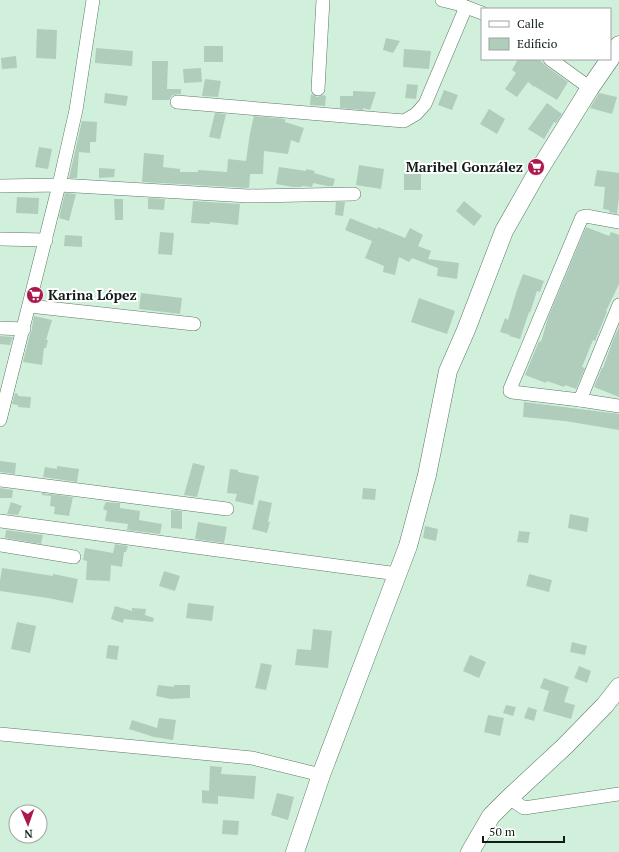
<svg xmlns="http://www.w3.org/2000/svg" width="619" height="852" font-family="'PT Serif',serif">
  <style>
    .building { fill: #afcdba }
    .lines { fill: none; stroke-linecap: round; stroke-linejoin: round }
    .street-casing { stroke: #5d7968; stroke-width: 14 }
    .secondary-casing { stroke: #5d7968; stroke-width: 19 }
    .street { stroke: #fff; stroke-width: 13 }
    .secondary { stroke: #fff; stroke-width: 18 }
    .labels { text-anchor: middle; stroke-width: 4; stroke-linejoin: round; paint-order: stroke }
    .poi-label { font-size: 14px; font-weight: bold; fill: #101c15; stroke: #fff; text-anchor: end }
  </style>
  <rect width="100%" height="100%" fill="#d1f0dc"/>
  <g class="building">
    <polygon points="37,29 57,30 56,59 36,58"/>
    <polygon points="386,38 400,41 393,53 383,50"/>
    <rect x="204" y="46" width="19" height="16"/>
    <polygon points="96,48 133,51 132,66 95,63"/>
    <polygon points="404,49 431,51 429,69 403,67"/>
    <polygon points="16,56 17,68 2,69 1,58"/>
    <polygon points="518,59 539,59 545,65 568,82 557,100 534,86 534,87 528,82 517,97 505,89 516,73 512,70"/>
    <polygon points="152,61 168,61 167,89 181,89 181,94 173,95 171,97 169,100 152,100"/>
    <polygon points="201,68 202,82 184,83 183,69"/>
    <polygon points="205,79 221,81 218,97 202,96"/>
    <polygon points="407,84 418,85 416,99 405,98"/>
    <polygon points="444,90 458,95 452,110 438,105"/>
    <polygon points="353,91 376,92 370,110 363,108 363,110 340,108 340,96 353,96"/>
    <polygon points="105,93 128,96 126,106 104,103"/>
    <polygon points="599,93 617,97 612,114 590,108"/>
    <polygon points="311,94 317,97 323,95 326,96 325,106 310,105"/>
    <polygon points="547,103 562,114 556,123 554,122 544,139 528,129"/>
    <polygon points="489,109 505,119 497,134 480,124"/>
    <polygon points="215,113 226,114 220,139 209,137"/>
    <polygon points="254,116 285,119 285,122 304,128 299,143 291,140 288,154 264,151 263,174 250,174 249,188 142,182 144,153 164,155 163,167 180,169 180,172 198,172 198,170 227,172 228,159 246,161 250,133"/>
    <polygon points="82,121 97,122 96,142 90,142 90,153 79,152 77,178 69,178"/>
    <polygon points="39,147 52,149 48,169 35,167"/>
    <polygon points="359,165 384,169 381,189 356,185"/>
    <polygon points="279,167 306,171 306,169 315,171 314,173 335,179 333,186 327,186 313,183 312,187 302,186 301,187 293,187 276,184"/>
    <polygon points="99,168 115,169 114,177 99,178"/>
    <polygon points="597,170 619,173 619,197 617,214 609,212 609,210 603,209 605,187 594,186"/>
    <rect x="404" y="172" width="17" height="18"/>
    <polygon points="65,193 76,194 69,221 59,218"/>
    <polygon points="17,197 39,198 38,214 16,213"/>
    <polygon points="148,198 165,199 164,210 148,209"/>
    <polygon points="114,199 123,199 123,220 115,220"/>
    <polygon points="193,201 240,204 238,225 210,222 210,224 191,223"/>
    <polygon points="464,201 482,216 474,226 456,211"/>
    <polygon points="336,202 345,202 343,216 335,215"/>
    <polygon points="350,218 377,229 378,227 405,238 410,228 423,235 418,246 431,251 428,259 459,263 457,279 437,276 438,268 412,258 409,262 399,257 395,275 383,272 384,266 365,258 372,241 345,230"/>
    <polygon points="586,227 609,236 611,232 619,235 619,284 606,311 607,312 599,331 595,341 593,340 582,367 585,368 576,389 565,385 564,387 547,381 546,383 525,375 539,341 541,342 548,318"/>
    <polygon points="160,232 174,233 172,255 158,254"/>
    <polygon points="65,235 82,236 82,247 64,246"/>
    <polygon points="523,274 544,281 540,292 537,291 530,313 529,312 520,339 509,336 510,335 500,332 505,318 508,320 516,293"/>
    <polygon points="141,293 182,298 180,314 139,309"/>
    <polygon points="419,298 455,311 447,334 411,322"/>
    <polygon points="34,316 52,320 46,340 48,340 46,348 44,348 42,365 23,362 30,334 32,330 32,327"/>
    <polygon points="619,327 619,397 594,387 602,368 603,368 613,340"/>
    <polygon points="0,336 13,337 10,345 0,344"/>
    <polygon points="15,393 18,394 18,396 31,397 30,408 18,407 18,405 12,404"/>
    <polygon points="524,402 619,414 619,430 565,421 523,417"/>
    <polygon points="0,461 16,463 15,474 0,472"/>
    <polygon points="193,463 205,466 197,497 184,495"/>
    <polygon points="57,466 79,469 77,482 43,477 45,467 57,469"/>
    <polygon points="230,469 238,470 238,472 259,476 253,505 235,501 237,494 227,493"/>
    <polygon points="0,488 13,490 12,498 0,498"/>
    <polygon points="363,488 376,489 375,500 362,499"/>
    <polygon points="42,493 73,497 69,516 54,514 55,507 50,506 51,496 42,495"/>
    <polygon points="259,500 272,503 268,522 270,522 267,533 252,529"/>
    <polygon points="11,502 22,506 18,515 7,514"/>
    <polygon points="106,502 120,503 120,508 140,511 139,520 162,524 160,534 127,530 128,524 105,521 107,511 103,509"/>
    <polygon points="171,510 182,511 182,529 171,528"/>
    <polygon points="570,514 589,518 587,532 568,528"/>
    <polygon points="198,522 227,527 224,543 195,539"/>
    <polygon points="425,526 438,529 436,541 423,538"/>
    <polygon points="6,530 43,535 41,544 5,538"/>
    <polygon points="519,531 530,532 528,543 517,542"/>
    <polygon points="115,544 128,546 126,552 124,552 122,567 111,565 110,581 86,580 87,561 83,560 85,548 113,553"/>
    <polygon points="2,568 53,576 53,574 78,579 73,603 48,598 0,591 0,581"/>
    <polygon points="164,571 180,576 175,591 159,586"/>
    <polygon points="529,574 552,580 549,592 526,586"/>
    <polygon points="188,603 214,606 212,621 186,618"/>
    <polygon points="115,606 132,611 132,608 146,609 145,615 154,618 153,622 124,619 123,623 111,619"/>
    <polygon points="17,622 36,626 30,653 11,649"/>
    <polygon points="313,629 332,631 328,668 295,665 297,649 311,650"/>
    <polygon points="572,642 587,646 585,655 570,652"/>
    <polygon points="108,645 119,646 117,660 106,658"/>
    <polygon points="470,655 486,662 479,678 463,671"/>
    <polygon points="261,663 272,665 266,690 255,688"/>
    <polygon points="579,666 591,671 587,683 574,678"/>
    <polygon points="544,678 569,687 564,702 575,705 571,719 543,711 549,691 540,688"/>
    <polygon points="158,685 174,687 174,685 190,685 190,698 171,699 156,696"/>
    <polygon points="506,705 516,707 513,716 503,713"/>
    <polygon points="528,707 537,710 534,721 524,718"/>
    <polygon points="488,715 504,718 500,736 484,732"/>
    <polygon points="159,718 176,720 173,740 154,737 129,729 132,720 157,728"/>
    <polygon points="210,766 222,767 221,774 256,776 254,799 218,796 218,804 202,803 202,790 209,791"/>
    <polygon points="277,793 294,797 288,820 271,815"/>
    <polygon points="223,820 239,821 238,835 222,834"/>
  </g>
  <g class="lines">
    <g class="street-casing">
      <g id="street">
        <polyline points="442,0 458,4 482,13"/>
        <polyline points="550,59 590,88"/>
        <polyline points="318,89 323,0"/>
        <polyline points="177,102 404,121 416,114 425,104 466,7"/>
        <polyline points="0,186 59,185 248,196 354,194"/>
        <polyline points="619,222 586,216 582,217 510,389 510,391 512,392 580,400 619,406"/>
        <polyline points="0,239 46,240"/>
        <polyline points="29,306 194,324"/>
        <polyline points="0,328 24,329"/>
        <polyline points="580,400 619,305"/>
        <polyline points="0,420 59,185 76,110 93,0"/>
        <polyline points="0,480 227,509"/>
        <polyline points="0,521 398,574"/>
        <polyline points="0,545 74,557"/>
        <polyline points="0,734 252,758 321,775"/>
        <polyline points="509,798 524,808 619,794"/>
      </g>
    </g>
    <g class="secondary-casing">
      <g id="secondary">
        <polyline points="610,58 619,45"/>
        <polyline points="295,852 321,775 408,546 427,475 448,371 466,330 504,231 534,178 590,88 610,59"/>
        <polyline points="470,852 491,816 509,798 565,746 605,705 619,687"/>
      </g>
    </g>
    <use href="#street" class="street"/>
    <use href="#secondary" class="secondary"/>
  </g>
  <defs>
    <g id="supermarket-disc" transform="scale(0.9)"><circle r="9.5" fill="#aa184d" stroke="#fff"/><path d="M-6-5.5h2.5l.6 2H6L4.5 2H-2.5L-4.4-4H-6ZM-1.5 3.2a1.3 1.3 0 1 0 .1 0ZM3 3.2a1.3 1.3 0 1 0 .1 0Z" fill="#fff"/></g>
  </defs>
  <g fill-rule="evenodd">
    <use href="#supermarket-disc" x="536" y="167"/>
    <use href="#supermarket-disc" x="35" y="295"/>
  </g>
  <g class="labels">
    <g class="poi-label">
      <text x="523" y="172">Maribel González</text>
      <text x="48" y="300" text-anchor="start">Karina López</text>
    </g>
  </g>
  <rect x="481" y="8" width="130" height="52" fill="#ffffff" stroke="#9fa4a1"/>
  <rect x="489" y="21" width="20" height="6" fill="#ffffff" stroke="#9fa4a1"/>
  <text x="517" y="28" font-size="12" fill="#101c15">Calle</text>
  <rect x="489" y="38" width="20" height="12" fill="#afcdba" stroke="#9fa4a1"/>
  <text x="517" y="48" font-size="12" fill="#101c15">Edificio</text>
  <g transform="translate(28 824) rotate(178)"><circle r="19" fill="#ffffff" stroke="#9fa4a1"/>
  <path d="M0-3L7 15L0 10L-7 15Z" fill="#aa184d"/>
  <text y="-6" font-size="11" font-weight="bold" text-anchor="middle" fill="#101c15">N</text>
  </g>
  <path d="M483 836v6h81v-6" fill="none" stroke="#101c15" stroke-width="2"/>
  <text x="489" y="836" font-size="12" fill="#101c15" stroke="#ffffff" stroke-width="3" paint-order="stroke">50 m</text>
</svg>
